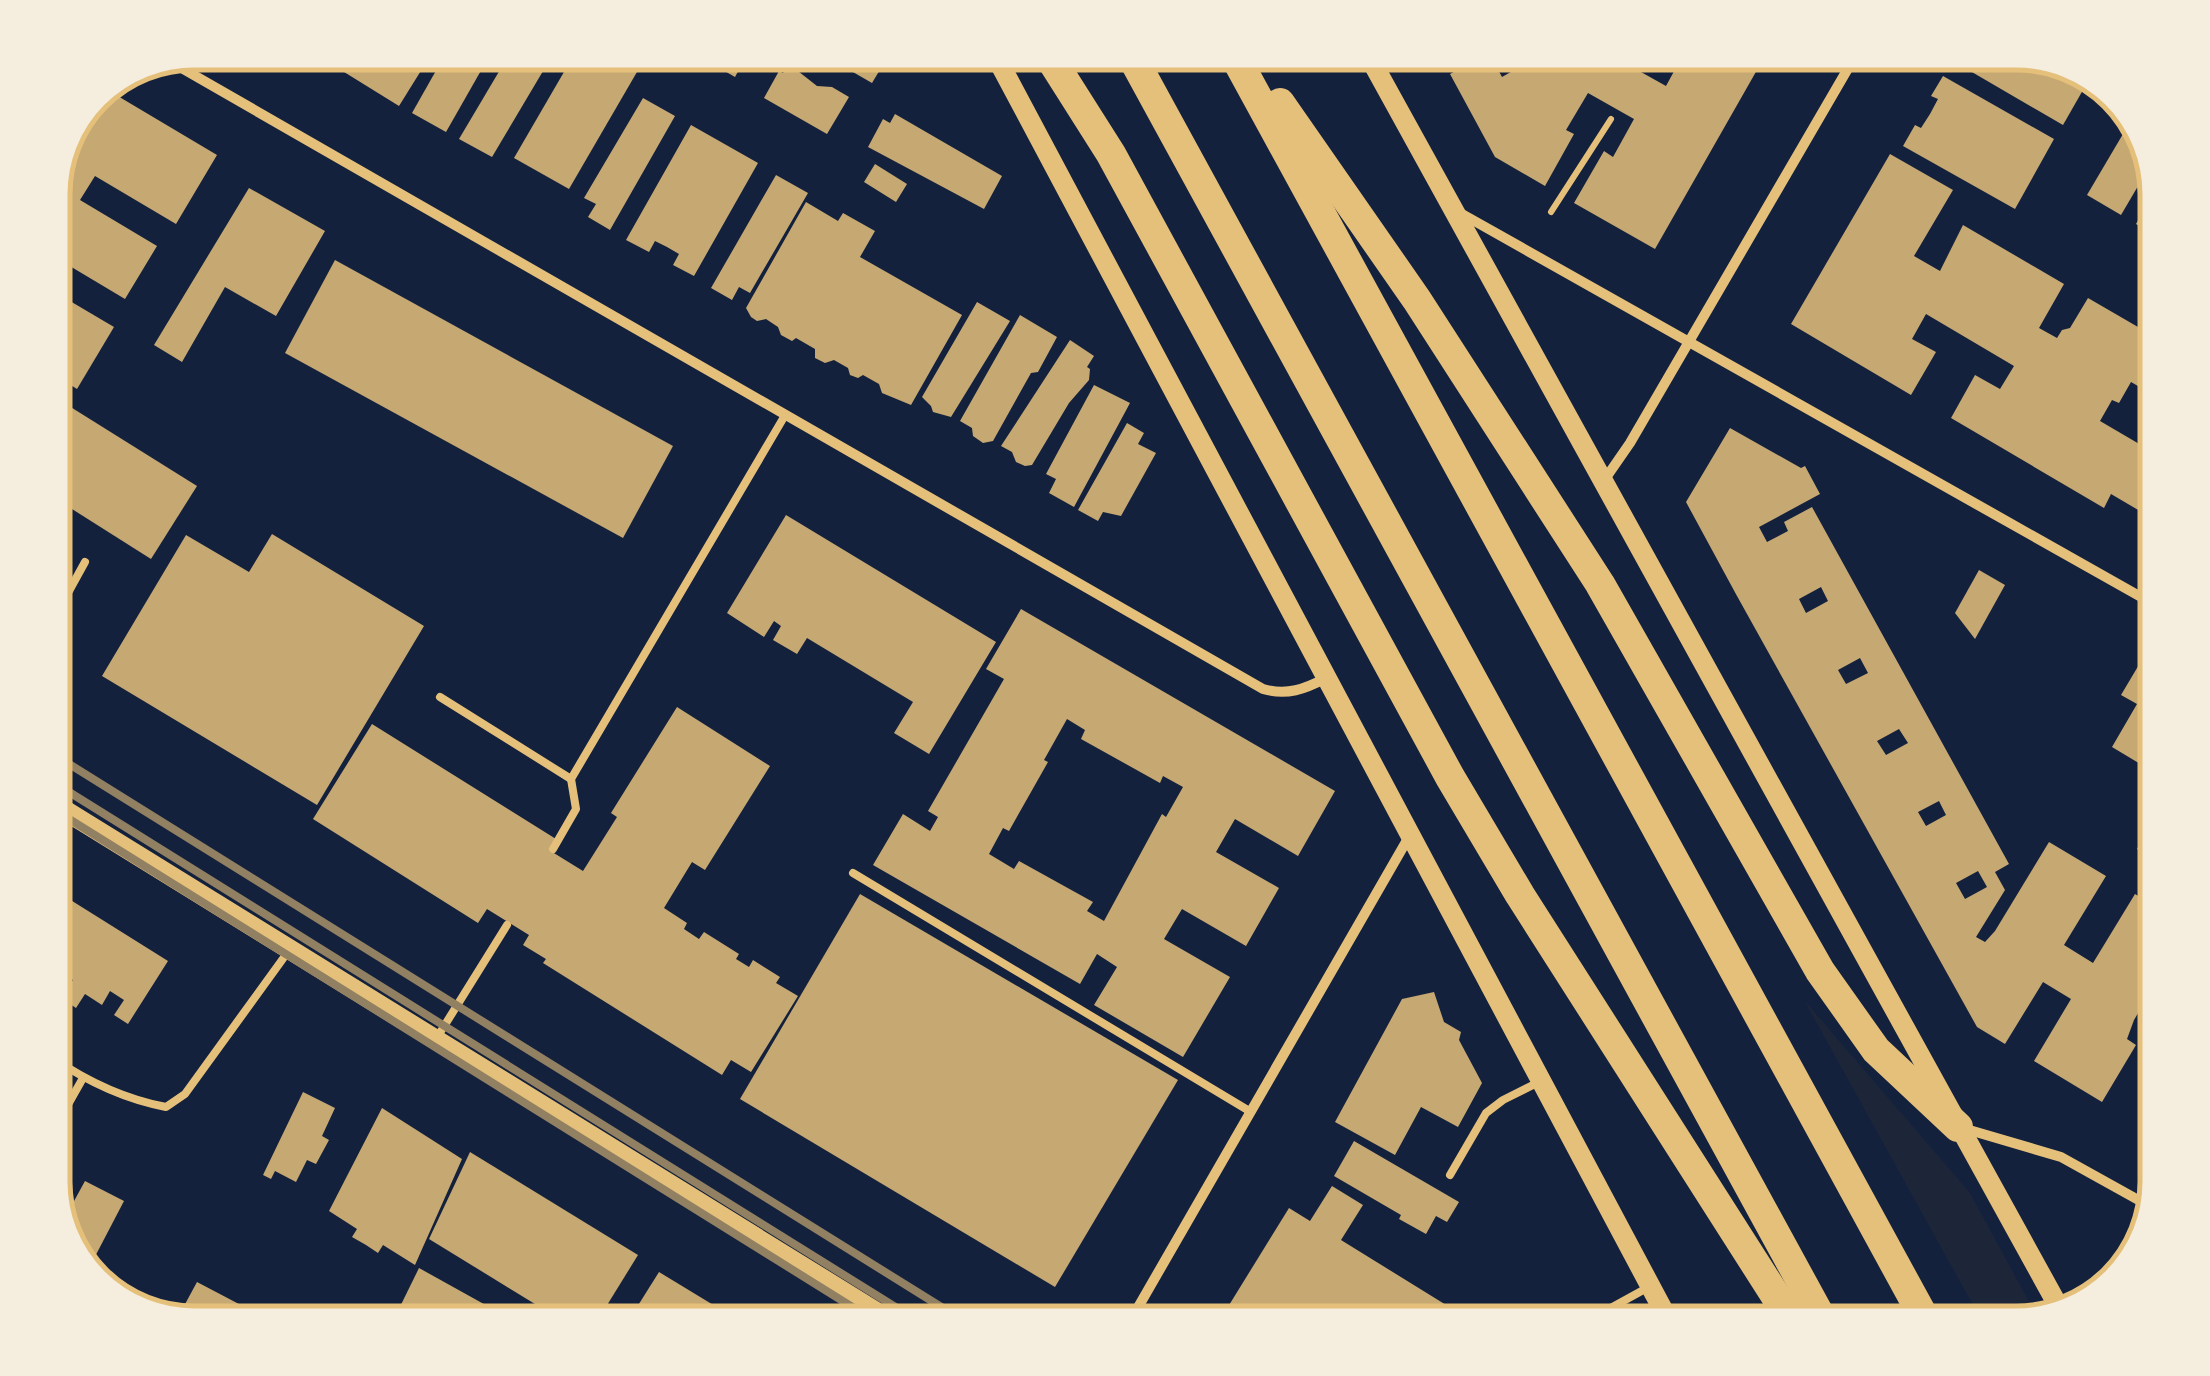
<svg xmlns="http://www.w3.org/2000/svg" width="2210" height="1376" font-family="Overpass,sans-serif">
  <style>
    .green { fill: #1d2539 }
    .building { fill: #c6a872; fill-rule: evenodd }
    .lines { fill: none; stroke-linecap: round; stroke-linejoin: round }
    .path { stroke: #e5c07b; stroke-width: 6 }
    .service { stroke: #e5c07b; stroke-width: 8 }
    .minor { stroke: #e5c07b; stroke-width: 10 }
    .secondary { stroke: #e5c07b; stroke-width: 20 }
    .motorway { stroke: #e5c07b; stroke-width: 30 }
    .rail { stroke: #918062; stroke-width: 8 }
    .rim { fill: none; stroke: #e5c07b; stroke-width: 5 }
  </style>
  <rect width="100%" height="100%" fill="#14213d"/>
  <polygon class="green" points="1804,1000 1970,1193 2038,1318 2017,1323 1983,1323"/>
  <g class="building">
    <polygon points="345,53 432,53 399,106 336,67"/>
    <polygon points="446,53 491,53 446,132 412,113"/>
    <polygon points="510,53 533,53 549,61 492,157 459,139"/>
    <polygon points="575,53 648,53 569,189 514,158"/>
    <polygon points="724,53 748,53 735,77 716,66"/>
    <polygon points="846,53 890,53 872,83 839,64"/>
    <polygon points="1489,53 1502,77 1516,69 1526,53 1607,53 1666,86 1678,64 1667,58 1670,53 1727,53 1757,70 1655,249 1574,203 1604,151 1613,157 1634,119 1588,93 1566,130 1574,134 1545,186 1495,157 1450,74"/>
    <polygon points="1957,53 2016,53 2087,72 2091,76 2063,125 1953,61"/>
    <polygon points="789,64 817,86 832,87 849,97 827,134 764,98 779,71 783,73"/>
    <polygon points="1943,76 2054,139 2015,209 1903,146 1915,125 1921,128 1930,114 1938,99 1931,96"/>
    <polygon points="106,89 217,155 176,224 95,176 80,200 157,246 125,299 53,256 53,185 94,93"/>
    <polygon points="643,98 675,116 610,230 588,217 596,204 584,198"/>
    <polygon points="895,114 1002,176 984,209 868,147 883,119 890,123"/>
    <polygon points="2133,117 2138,123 2151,164 2121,215 2087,195"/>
    <polygon points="691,125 758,163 694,276 673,265 679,254 667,247 655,241 649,252 626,240"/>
    <polygon points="1890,154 1953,190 1914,256 1940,271 1963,225 2064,284 2039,328 2057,338 2062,330 2070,328 2088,298 2157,338 2157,397 2131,382 2119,403 2112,400 2100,421 2141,445 2157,416 2157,492 2145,514 2111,494 2104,508 1951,418 1975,375 2000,389 2014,366 1926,314 1912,339 1936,352 1911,395 1791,324"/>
    <polygon points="875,164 907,184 896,202 864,182"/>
    <polygon points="776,175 808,193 750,293 739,287 732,300 711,288"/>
    <polygon points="2157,187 2157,237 2136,224"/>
    <polygon points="249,188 325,231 276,316 225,287 182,362 154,345"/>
    <polygon points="806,202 838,221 843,213 875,231 860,257 962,315 911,405 882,393 879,384 863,375 858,378 850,375 848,368 834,360 825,363 815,358 815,349 796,338 792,341 781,335 778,327 766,319 757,321 751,317 746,308"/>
    <polygon points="335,260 673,446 623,538 285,353"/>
    <polygon points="53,291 114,327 77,389 53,374"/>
    <polygon points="977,302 1010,321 951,417 933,412 931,406 922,397"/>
    <polygon points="1020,315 1057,337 1038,372 1031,373 993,441 983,443 973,436 972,428 960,421"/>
    <polygon points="1070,340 1094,356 1087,367 1090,369 1089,380 1069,403 1032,465 1025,466 1016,462 1012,452 1001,446"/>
    <polygon points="1094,385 1130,403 1074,507 1049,493 1056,479 1046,474"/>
    <polygon points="53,396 197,486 151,559 53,497"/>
    <polygon points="1127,423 1144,433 1138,444 1156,453 1121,516 1103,512 1098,521 1078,510"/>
    <path d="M1730,428L1801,468L1805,466L1820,494L1759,527L1767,542L1788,531L1784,522L1812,507L2009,864L1995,872L2005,890L1976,937L1985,942L1995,931L2049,842L2106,876L2064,945L2093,963L2135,894L2157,907V981L2134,1020L2127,1039L2136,1045L2102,1102L2034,1061L2071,999L2043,982L2005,1044L1977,1027L1737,596L1686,502ZM1821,587L1828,601L1806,613L1799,599ZM1860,658L1868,673L1846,684L1838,670ZM1899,729L1908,743L1886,755L1877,741ZM1939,801L1946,815L1926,826L1918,812ZM1978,871L1987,887L1965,899L1956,883Z"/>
    <polygon points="786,515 996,642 929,754 894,733 913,702 807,638 797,654 773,640 781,626 774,621 764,637 727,613"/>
    <polygon points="272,534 424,626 317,805 102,676 186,535 249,572"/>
    <polygon points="1979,570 2005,585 1975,639 1955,613"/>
    <path d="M1021,609L1335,791L1298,856L1235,819L1216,852L1279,888L1246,946L1182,909L1164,939L1230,977L1183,1057L1094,1005L1117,967L1097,954L1080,984L873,865L903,814L930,831L938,817L928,811L1004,679L986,669ZM1067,719L1085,730L1081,739L1160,783L1163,776L1183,787L1166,817L1162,814L1104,921L1087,911L1093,902L1019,861L1014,869L989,854L1003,828L1009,831L1048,762L1044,760Z"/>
    <polygon points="2140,663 2156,672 2152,678 2157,681 2157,774 2112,747 2137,704 2121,695"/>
    <polygon points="677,707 770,766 705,870 692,862 664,908 687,923 684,929 699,939 704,932 739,954 736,959 749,967 753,960 780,977 776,983 798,996 751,1072 731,1060 722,1075 543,963 546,959 523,945 529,935 487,909 478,923 313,819 372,724 556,839 549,850 583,871 617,817 611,813"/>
    <polygon points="2157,814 2157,861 2137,849"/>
    <polygon points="53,889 168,961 128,1024 114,1015 124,1000 110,991 102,1005 85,994 76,1008 61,998 73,980 53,967"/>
    <polygon points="860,894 1178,1080 1055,1287 740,1099"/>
    <polygon points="1434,992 1444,1022 1461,1032 1459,1040 1482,1083 1458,1127 1421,1107 1395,1155 1335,1122 1402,999"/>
    <polygon points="303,1092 335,1108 322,1136 329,1140 316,1164 307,1160 296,1182 275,1171 271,1179 263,1175"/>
    <polygon points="382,1108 462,1159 415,1265 383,1245 378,1253 366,1245 352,1237 357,1229 329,1211"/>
    <polygon points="1354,1141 1459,1202 1447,1222 1436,1216 1426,1234 1399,1219 1401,1215 1334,1176"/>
    <polygon points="470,1152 638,1255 596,1323 566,1323 429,1239"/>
    <polygon points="85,1181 124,1201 88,1270 72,1253 62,1223"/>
    <polygon points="1332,1186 1363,1205 1341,1240 1451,1308 1441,1323 1218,1323 1289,1208 1310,1221"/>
    <polygon points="419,1268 491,1308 482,1323 392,1323"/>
    <polygon points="659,1272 743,1323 627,1323"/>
    <polygon points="197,1282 237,1303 276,1323 194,1324 177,1319"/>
  </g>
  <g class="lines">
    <g class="path">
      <polyline points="1420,67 1449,53"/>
      <polyline points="1551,212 1611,119"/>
    </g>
    <g class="service">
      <polyline points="53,620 85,562"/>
      <polyline points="440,697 571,779"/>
      <polyline points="553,849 576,809 571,779 784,417"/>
      <polyline points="853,873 1251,1112"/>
      <polyline points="438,1036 507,925"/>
      <path d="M53,1058C88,1082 124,1099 166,1107L185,1094L290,949"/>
      <polyline points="53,1131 83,1078"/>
      <polyline points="1450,1175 1486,1113 1503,1100 1541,1081"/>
      <polyline points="1607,1310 1647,1288"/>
    </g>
    <g class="minor">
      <path d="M171,62L1263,689C1287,696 1305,689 1326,678"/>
      <polyline points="1462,214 2157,606"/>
      <polyline points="1603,482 1630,443 1857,53"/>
      <polyline points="1959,1127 2061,1157 2151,1207"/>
      <polyline points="1129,1323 1410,835"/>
    </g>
    <g class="secondary">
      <polyline points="994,53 1670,1323"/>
      <polyline points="1367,53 2061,1311"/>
      <polyline points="53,803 894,1323"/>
    </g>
    <g class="motorway">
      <polyline points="1047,53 1111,154 1450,777 1520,895 1793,1323"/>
      <polyline points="1130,53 1824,1323"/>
      <polyline points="1233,53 1927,1323"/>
      <polyline points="1280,103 1417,300 1600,584 1820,971 1876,1050 1958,1127"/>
    </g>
    <g class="rail">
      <polyline points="53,754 967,1323"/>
      <polyline points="53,782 921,1323"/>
      <polyline points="53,809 878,1323"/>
    </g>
  </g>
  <path d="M0 0H2210V1376H0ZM194 70H2016A124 124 0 0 1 2140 194V1182A124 124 0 0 1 2016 1306H194A124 124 0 0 1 70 1182V194A124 124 0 0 1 194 70Z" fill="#f5edde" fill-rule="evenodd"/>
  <path class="rim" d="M194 70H2016A124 124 0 0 1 2140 194V1182A124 124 0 0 1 2016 1306H194A124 124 0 0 1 70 1182V194A124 124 0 0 1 194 70Z"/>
</svg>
